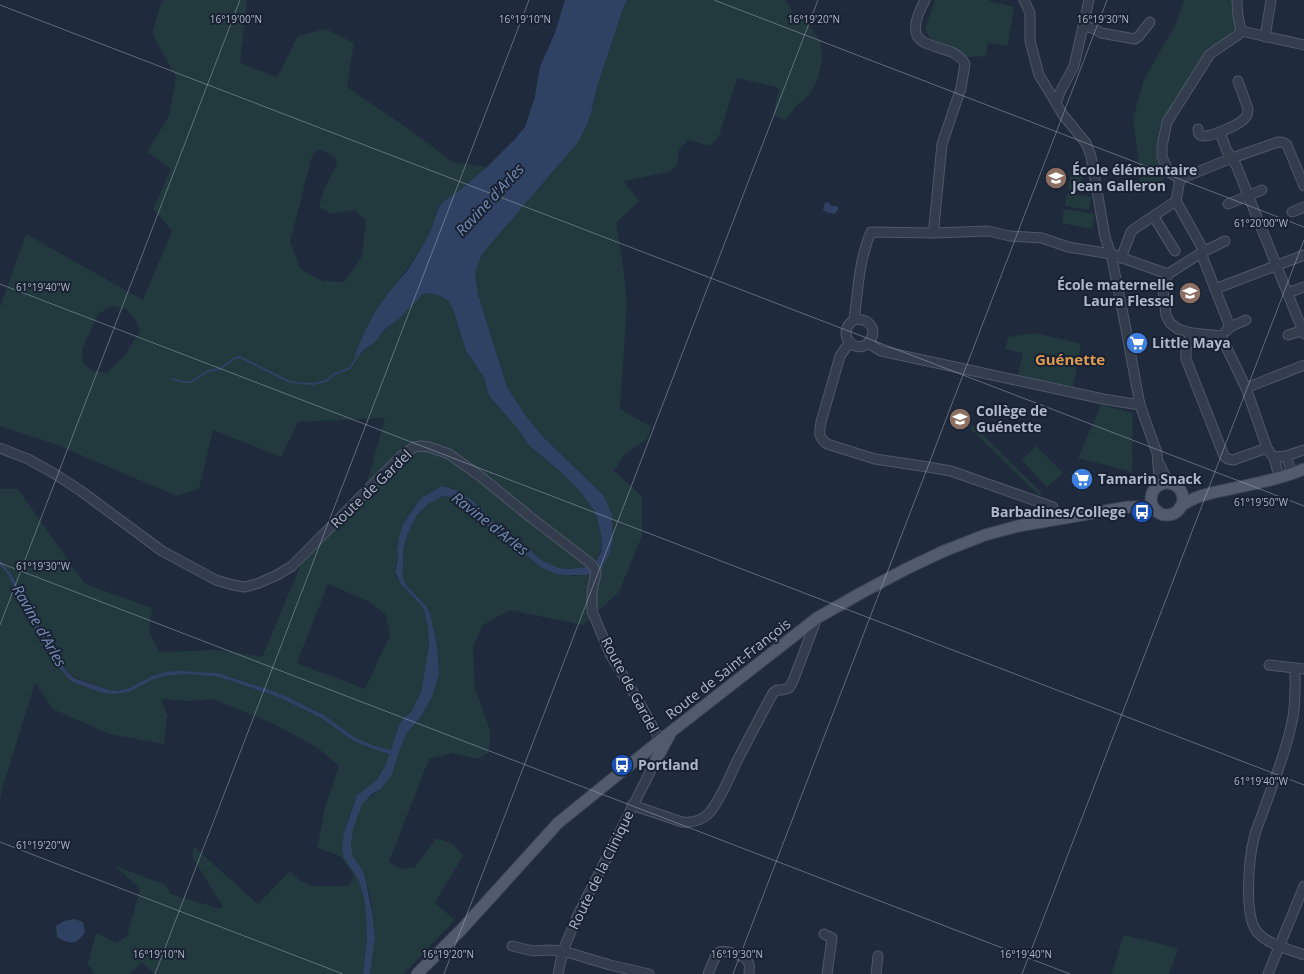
<svg xmlns="http://www.w3.org/2000/svg" width="1304" height="974" font-family="'Open Sans',sans-serif">
  <style>
    .green { fill: #22393e; fill-rule: evenodd }
    .water { fill: #304264 }
    .lines { fill: none; stroke-linecap: round; stroke-linejoin: round }
    .stream { stroke: #304264; stroke-width: 2 }
    .minor-casing { stroke: #4f5768; stroke-width: 11 }
    .major-casing { stroke: #3d4656; stroke-width: 13 }
    .minor { stroke: #343d4d; stroke-width: 9 }
    .major { stroke: #515b6d; stroke-width: 11 }
    .ticks { fill: none; stroke: #afb7c9; stroke-width: 1; stroke-opacity: 0.45 }
    .labels { text-anchor: middle; stroke-width: 4; stroke-linejoin: round; paint-order: stroke }
    .poi-label { font-size: 14px; font-weight: bold; fill: #afb7c9; stroke: #192232; text-anchor: start }
    .street-label { font-size: 14px; fill: #afb7c9; stroke: #192232 }
    .water-label { font-size: 15px; font-style: italic; fill: #748bb4; stroke: #192232 }
    .neighbourhood-label { font-size: 15px; font-weight: bold; fill: #df9a53; stroke: #192232 }
    .ticks-label { font-size: 10px; text-anchor: middle; fill: #afb7c9; stroke: #192232; stroke-width: 4; stroke-linejoin: round; paint-order: stroke }
  </style>
  <rect width="100%" height="100%" fill="#202a3d"/>
  <g class="green">
    <path d="M164,0H247L240,63L277,77L298,36L326,29L354,43L347,87L413,132L453,162L487,167L460,190L444,201L439,207L434,222L427,238L415,258L377,309L382,333C388,326 395,323 401,316C409,309 415,299 424,293L438,295L449,301L454,312L466,351L484,377L488,393L491,398L517,428L534,450L543,456L562,473L579,490L588,502L595,512L599,525L602,541L599,556L590,565L580,569L559,568L543,561L525,546L507,535L490,518L465,496L453,488L442,486L421,498L406,519L399,537L397,550L398,558L395,568L396,577L401,584L420,604L424,610L428,627L429,645L421,693L415,704L413,710L399,725L391,751L372,745L354,737L317,711L270,690L232,677L204,672H169L156,674L127,689L117,691L109,690L74,677L68,673L58,659L41,630L12,575L0,560V489H18L85,584L152,608L149,632L159,652L220,650L262,657L303,560L355,510L369,476L385,418L298,422L281,457L213,430L199,489L177,496L55,444L0,426V307L26,234L143,300L172,231L153,209L171,169L147,152L169,116L176,77L152,33L160,6ZM319,149L335,157L337,165L325,186L319,207L331,214L354,210L366,220L362,256L344,282L322,281L301,269L290,242L312,156ZM112,306L126,309L136,321L140,331L125,355L107,373L93,371L84,364L82,350L98,314ZM328,584L368,601L386,615L390,635L365,689L297,663Z"/>
    <polygon points="627,0 785,0 795,16 806,21 821,42 822,61 818,79 810,94 796,106 786,120 773,116 779,88 737,78 719,136 710,146 688,140 679,150 677,166 668,172 624,181 639,201 616,223 623,265 627,303 620,409 651,427 647,439 624,455 614,471 642,496 642,536 619,592 583,625 510,610 483,625 473,647 475,688 491,733 488,753 477,759 452,753 429,759 389,862 401,869 415,867 436,838 453,844 463,856 435,903 455,920 404,974 370,974 375,938 375,930 371,900 365,877 363,871 353,859 351,843 355,821 360,807 363,802 381,789 407,733 422,715 433,695 439,673 437,645 430,613 426,606 405,584 401,575 403,566 403,551 404,545 409,531 417,515 428,504 443,496 454,497 471,509 500,537 523,553 539,566 572,576 593,574 610,552 613,539 612,515 604,496 541,435 523,412 507,387 478,294 475,273 482,254 586,127 591,113 597,87 622,11"/>
    <polygon points="935,0 990,0 989,1 1014,7 1008,46 988,43 986,56 968,57 932,42 925,29"/>
    <polygon points="1184,0 1235,0 1235,32 1207,49 1161,123 1156,146 1156,158 1165,179 1141,192 1139,164 1133,119 1144,79 1176,24"/>
    <polygon points="1072,165 1085,167 1080,191 1068,189"/>
    <polygon points="1067,193 1091,197 1089,210 1065,206"/>
    <polygon points="1064,209 1095,214 1092,229 1062,223"/>
    <polygon points="1034,333 1081,344 1073,387 1018,375 1023,353 1005,349 1008,337"/>
    <polygon points="1101,405 1133,413 1132,472 1078,458"/>
    <polygon points="973,425 1042,493 1039,496 970,428"/>
    <polygon points="1036,446 1063,473 1047,487 1022,460"/>
    <path d="M0,565L7,573L28,615L55,663L66,676L72,682L102,693L114,694L129,692L154,679L164,676L188,674L219,677L278,697L321,718L349,738L358,743L376,750L390,754L386,764L377,780L364,791L359,793L354,802L345,830L350,868L359,881L364,898L367,925V938L363,974H155L142,963L129,974H95L88,964L96,933L117,943L127,936L140,889L115,866L166,885L171,894L220,909L223,906C211,890 202,872 192,856L194,847L258,904L290,871L299,880L311,886H349L354,875L340,856L317,848L325,808L339,766L318,748L274,724L212,699L190,701L161,699L167,715L164,744L109,734L53,709L35,683L1,793L0,807Z"/>
    <polygon points="1123,935 1178,948 1169,974 1112,974"/>
  </g>
  <g class="water">
    <polygon points="565,0 627,0 622,11 597,87 591,113 586,127 578,142 482,254 475,273 478,294 507,387 523,412 541,435 604,496 612,515 613,539 610,552 603,566 597,572 586,575 563,575 554,573 542,568 523,553 505,542 483,522 471,509 454,497 443,496 428,504 417,515 409,531 404,545 403,551 403,566 402,575 405,584 426,606 430,613 437,645 439,673 433,695 422,715 407,733 401,746 392,774 381,789 372,794 362,804 353,830 351,843 353,857 363,871 365,877 373,917 375,938 370,974 363,974 367,938 366,913 364,898 359,881 344,858 342,848 344,833 357,795 377,780 386,764 389,754 376,750 358,743 349,738 321,718 278,697 219,677 188,674 164,676 154,679 129,692 114,694 102,693 72,682 66,676 55,663 28,615 7,573 0,565 0,560 12,575 41,630 58,659 68,673 74,678 109,690 117,691 127,689 152,676 165,672 180,671 218,673 270,690 287,697 324,715 354,737 372,745 391,750 399,725 404,718 413,710 415,704 421,693 429,645 428,627 424,610 420,604 401,584 395,572 398,558 397,550 399,537 403,524 421,498 442,486 456,490 473,501 507,535 525,546 543,561 559,568 570,569 586,567 596,561 601,552 602,541 599,525 595,512 588,502 579,490 562,473 531,447 517,428 491,398 488,393 484,377 466,351 454,312 449,301 438,295 426,293 422,295 400,318 385,329 375,342 354,356 366,329 377,309 389,292 407,271 422,247 431,230 439,207 444,201 460,190 487,167 515,139 525,127 535,96 540,67 555,33"/>
    <polygon points="827,202 832,206 837,206 838,208 838,210 834,214 826,212 823,209 825,203"/>
    <path d="M74,919L83,922L85,932C76,946 70,944 57,937L56,926L64,921Z"/>
  </g>
  <g class="lines">
    <polyline class="stream" points="172,379 184,382 191,382 208,371 220,369 235,358 240,357 288,381 298,383 313,384 326,381 334,374 350,368 361,351"/>
    <g class="minor-casing">
      <g id="minor">
        <path d="M925,0C893,60 950,36 965,64L961,88L942,144L934,226V233"/>
        <polyline points="1024,0 1030,13 1030,41 1039,75 1056,103"/>
        <polyline points="1089,0 1074,66 1060,92 1056,103 1063,115 1086,143 1091,156 1105,237 1111,254 1125,324 1140,405 1157,453 1159,478 1158,486"/>
        <polyline points="1237,0 1238,16 1241,31"/>
        <polyline points="1083,26 1095,29 1101,33 1135,39 1139,36 1150,22"/>
        <polyline points="1241,31 1304,45"/>
        <polyline points="1265,37 1271,0"/>
        <path d="M1198,129C1198,131 1198,133 1200,135C1207,140 1237,125 1243,120C1247,117 1248,113 1248,109L1238,81"/>
        <polyline points="1220,132 1226,149 1236,165 1304,334"/>
        <polyline points="1180,179 1169,172 1162,157 1162,146 1167,122 1210,54 1238,35 1241,31"/>
        <polyline points="1228,204 1262,190"/>
        <polyline points="1292,212 1304,207"/>
        <polyline points="1154,217 1175,251"/>
        <path d="M1204,251L1176,201L1180,179L1232,158L1278,142C1282,142 1284,142 1287,145L1304,186"/>
        <polyline points="1201,253 1230,327"/>
        <polyline points="1121,258 1131,232 1134,229 1176,201"/>
        <polyline points="1215,289 1304,255"/>
        <polyline points="1288,293 1304,287"/>
        <path d="M854,320C863,318 872,322 873,332C873,336 871,340 868,343C854,356 835,332 854,320C858,291 859,259 871,232L934,233L988,231L1010,236L1042,238L1068,247L1111,254L1168,274"/>
        <polyline points="1226,331 1230,327 1246,320"/>
        <path d="M1192,333C1187,342 1185,349 1186,359L1224,456L1228,459L1233,460L1267,448"/>
        <polyline points="1288,335 1304,330"/>
        <polyline points="1221,336 1192,333 1178,329 1170,323 1166,315 1163,290 1168,274 1201,253 1225,241"/>
        <polyline points="1221,336 1246,388 1267,448 1271,454 1274,457 1279,477"/>
        <path d="M849,343L840,356L821,422C819,433 818,437 827,444L875,459L928,467L951,471L1053,507L1056,519"/>
        <polyline points="868,343 881,351 1103,399 1140,405"/>
        <polyline points="1246,388 1304,365"/>
        <polyline points="0,448 28,459 55,474 81,491 162,551 216,580 233,585 245,587 259,583 277,575 292,566 401,456 414,447 421,446 429,447 449,454 480,476 529,516 590,563 595,569 596,573 592,592 592,611 610,654 635,695 660,740"/>
        <polyline points="1286,456 1292,473"/>
        <polyline points="1274,457 1286,456 1304,450"/>
        <polyline points="1160,465 1165,476 1172,484"/>
        <polyline points="1269,665 1304,669"/>
        <path d="M1295,668C1295,686 1296,705 1292,722C1286,752 1274,781 1264,809C1261,819 1256,828 1254,838C1249,858 1243,917 1258,933C1269,945 1289,949 1304,955"/>
        <path d="M632,805L682,822C692,823 703,820 710,812C722,797 729,778 737,761C749,738 761,715 773,693L777,690H782L789,688L793,681L817,618"/>
        <polyline points="824,934 832,938 827,974"/>
        <polyline points="512,946 533,951 549,950 563,951 610,965 649,974"/>
        <polyline points="558,974 563,951 576,919 656,760 658,754"/>
        <path d="M708,974L717,953C724,949 746,955 749,964C750,967 749,971 749,974"/>
        <polyline points="876,974 878,956"/>
        <polyline points="1268,974 1304,886"/>
      </g>
    </g>
    <g class="major-casing">
      <g id="major">
        <circle cx="1167" cy="499" r="16"/>
        <path d="M1180,507C1197,493 1223,491 1244,486C1264,482 1285,477 1304,469"/>
        <polyline points="656,760 669,736"/>
        <polyline points="417,974 461,930 558,823 663,738 817,618 861,593 906,569 944,551 985,535 1018,526 1128,507 1144,507 1157,511"/>
      </g>
    </g>
    <use href="#minor" class="minor"/>
    <use href="#major" class="major"/>
  </g>
  <path class="ticks" d="M714,0L1304,227M0,5L1304,506M0,284L1304,785M0,563L1070,974M0,625L240,0M0,842L343,974M155,974L529,0M444,974L818,0M733,974L1107,0M1022,974L1304,240"/>
  <defs>
    <g id="school-disc" transform="scale(1.15)"><circle r="9.5" fill="#8d6e63" stroke="#192232"/><path d="M0-5L7-2L0 1L-7-2ZM-4 1L0 2.5L4 1V4Q0 6-4 4Z" fill="#fff"/></g>
    <g id="supermarket-disc" transform="scale(1.15)"><circle r="9.5" fill="#3f7fe0" stroke="#192232"/><path d="M-6-5.5h2.5l.6 2H6L4.5 2H-2.5L-4.4-4H-6ZM-1.5 3.2a1.3 1.3 0 1 0 .1 0ZM3 3.2a1.3 1.3 0 1 0 .1 0Z" fill="#fff"/></g>
    <g id="bus-disc" transform="scale(1.15)"><circle r="9.5" fill="#1a4fb4" stroke="#192232"/><path d="M-5-6H5V4H4V6H2V4H-2V6H-4V4H-5ZM-3.5-4V0h7V-4ZM-3.5 1.2v1.5H-2V1.2ZM2 1.2v1.5H3.5V1.2Z" fill="#fff"/></g>
  </defs>
  <g fill-rule="evenodd">
    <use href="#school-disc" x="1056" y="178"/>
    <use href="#school-disc" x="1190" y="293"/>
    <use href="#supermarket-disc" x="1137" y="343"/>
    <use href="#school-disc" x="960" y="419"/>
    <use href="#supermarket-disc" x="1082" y="479"/>
    <use href="#bus-disc" x="1142" y="512"/>
    <use href="#bus-disc" x="622" y="765"/>
  </g>
  <g class="labels">
    <g class="poi-label">
      <text x="1072" y="175">École élémentaire<tspan x="1072" dy="16">Jean Galleron</tspan></text>
      <text x="1174" y="290" text-anchor="end">École maternelle<tspan x="1174" dy="16">Laura Flessel</tspan></text>
      <text x="1152" y="348">Little Maya</text>
      <text x="976" y="416">Collège de<tspan x="976" dy="16">Guénette</tspan></text>
      <text x="1098" y="484">Tamarin Snack</text>
      <text x="1126" y="517" text-anchor="end">Barbadines/College</text>
      <text x="638" y="770">Portland</text>
    </g>
    <g class="street-label">
      <text transform="translate(371 489) rotate(-44)" y="5">Route de Gardel</text>
      <text transform="translate(728 669) rotate(-38)" y="5">Route de Saint-François</text>
      <text transform="translate(630 685) rotate(62)" y="5">Route de Gardel</text>
      <text transform="translate(601 870) rotate(-64)" y="5">Route de la Clinique</text>
    </g>
    <g class="water-label">
      <text transform="translate(490 200) rotate(-47)" y="5">Ravine d'Arles</text>
      <text transform="translate(490 524) rotate(38)" y="5">Ravine d'Arles</text>
      <text transform="translate(39 626) rotate(60)" y="5">Ravine d'Arles</text>
    </g>
    <g class="neighbourhood-label">
      <text x="1070" y="365">Guénette</text>
    </g>
  </g>
  <g class="ticks-label">
    <text x="236" y="23">16°19'00"N</text>
    <text x="525" y="23">16°19'10"N</text>
    <text x="814" y="23">16°19'20"N</text>
    <text x="1103" y="23">16°19'30"N</text>
    <text x="1261" y="227">61°20'00"W</text>
    <text x="43" y="291">61°19'40"W</text>
    <text x="1261" y="506">61°19'50"W</text>
    <text x="43" y="570">61°19'30"W</text>
    <text x="1261" y="785">61°19'40"W</text>
    <text x="43" y="849">61°19'20"W</text>
    <text x="159" y="958">16°19'10"N</text>
    <text x="448" y="958">16°19'20"N</text>
    <text x="737" y="958">16°19'30"N</text>
    <text x="1026" y="958">16°19'40"N</text>
  </g>
</svg>
